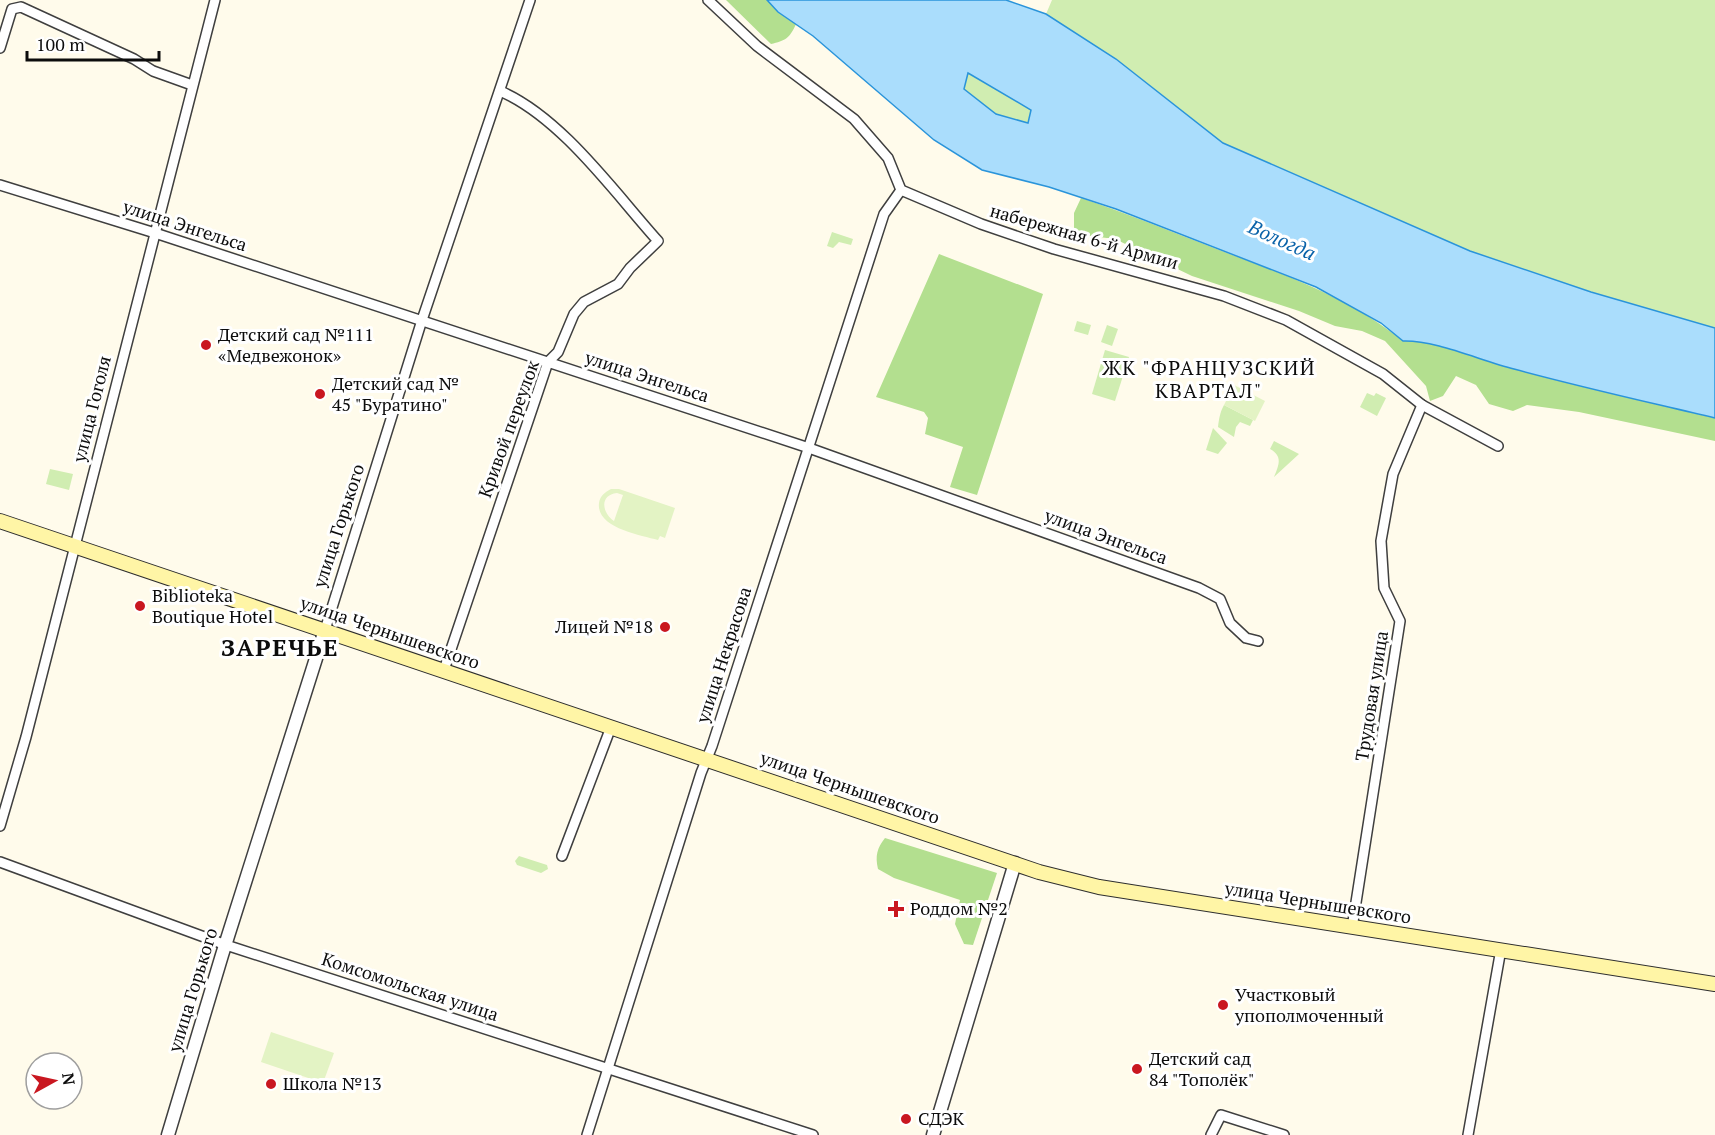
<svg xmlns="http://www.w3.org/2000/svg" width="1715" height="1135" font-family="'PT Serif',serif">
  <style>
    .green { fill: #d0edb1 }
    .forest { fill: #b3df8f }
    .pitch { fill: #e3f3c4; fill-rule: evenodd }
    .water { fill: #aaddfc; stroke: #2a94da; stroke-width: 1.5; fill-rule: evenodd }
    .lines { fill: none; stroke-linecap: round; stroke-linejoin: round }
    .minor-casing { stroke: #3f3f3f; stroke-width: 12 }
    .tertiary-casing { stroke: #3f3f3f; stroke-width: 15 }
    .secondary-casing { stroke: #2e2e2e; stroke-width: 16 }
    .minor { stroke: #fff; stroke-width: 9 }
    .tertiary { stroke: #fff; stroke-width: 12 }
    .secondary { stroke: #fff5a6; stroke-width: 14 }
    .poi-dot { fill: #c91720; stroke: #fff; stroke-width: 2 }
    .labels { text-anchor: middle; stroke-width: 6; stroke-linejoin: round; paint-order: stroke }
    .street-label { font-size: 18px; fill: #0c0c0c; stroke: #fff }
    .poi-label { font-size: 18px; fill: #0c0c0c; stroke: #fff; text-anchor: start }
    .water-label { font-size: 20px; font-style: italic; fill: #0a63a9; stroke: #fff }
    .neighbourhood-label { font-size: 20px; letter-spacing: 1.5px; fill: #0c0c0c; stroke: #fff }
    .district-label { font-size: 24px; font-weight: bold; letter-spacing: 1.5px; fill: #0c0c0c; stroke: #fff }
  </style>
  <rect width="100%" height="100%" fill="#fffbeb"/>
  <g class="green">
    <polygon points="1052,0 1715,0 1715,328 1591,292 1470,251 1223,143 1116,59 1046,14"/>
    <polygon points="968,72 1031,110 1028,123 996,114 964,89"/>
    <polygon points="832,232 853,239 851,245 839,242 833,248 827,246"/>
    <polygon points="1077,321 1091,325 1088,335 1074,331"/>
    <polygon points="1107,325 1118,329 1112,346 1101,342"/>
    <polygon points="1105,350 1129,357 1115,401 1092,394"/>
    <polygon points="1367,393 1374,396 1376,393 1386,398 1377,416 1360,407"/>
    <path d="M1224,405L1253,420L1250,426L1240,422L1236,427L1234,437L1218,427C1219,419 1220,412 1224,405Z"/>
    <polygon points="1213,428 1227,443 1218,454 1206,450"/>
    <path d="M1274,441L1299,454L1274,477C1279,465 1283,456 1270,449Z"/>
    <polygon points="50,469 73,474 69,490 46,484"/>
    <polygon points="519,856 547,865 548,869 541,873 517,865 515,861"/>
  </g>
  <g class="forest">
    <path d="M726,0H767L778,12L796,24C790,38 785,41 771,44Z"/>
    <path d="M1081,198C1126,213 1170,231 1214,248C1280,273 1347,296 1403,341C1436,340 1481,360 1514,369C1580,387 1648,402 1715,418V441L1579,412L1527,405L1513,411L1489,404L1476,385L1456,376L1443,396L1430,401L1426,386L1385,341L1362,331L1335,326L1299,311L1192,276L1115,239L1074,234V213Z"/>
    <polygon points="939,254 1043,294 977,495 950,487 963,447 925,434 928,418 924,412 876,397"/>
    <path d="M885,838L997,873L973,945L964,944L955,924L960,900L894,878L878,869C875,856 877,848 885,838Z"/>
  </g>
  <g class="pitch">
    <polygon points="1234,385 1265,401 1255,421 1224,405"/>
    <path d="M611,489H619L675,508L665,538L660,536L658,540C640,535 596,528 599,503C600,496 605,492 611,489ZM617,493L623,495L614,521C602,513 599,495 617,493Z"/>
    <polygon points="271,1032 334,1053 323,1083 261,1062"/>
  </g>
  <path class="water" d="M767,0H1006L1046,14L1116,59L1223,143L1470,251L1591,292L1715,328V418C1648,402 1580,387 1514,369C1481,361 1436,340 1403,341L1381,323L1316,287L1116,209L1049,187L982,170L934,140L813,36L778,12ZM968,73L1031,110L1028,123L996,114L964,89Z"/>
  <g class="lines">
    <g class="minor-casing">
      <g id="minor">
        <polyline points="708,0 757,46 854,119 888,158 901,190 981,224 1054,249 1224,296 1286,320 1383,374 1422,405 1498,446"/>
        <polyline points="0,48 12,9 21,7 134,59 153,71 192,85"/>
        <polyline points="0,185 155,233 809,448 1199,588 1220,599 1230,623 1246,638 1258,641"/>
        <polyline points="325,630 422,320 530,0"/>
        <path d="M444,670L548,362L558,352L574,314L584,302L618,284L630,268L658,241C614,192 561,117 500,91"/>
        <polyline points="0,826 26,737 215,0"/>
        <polyline points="562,856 611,727"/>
        <polyline points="0,862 226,945 813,1135"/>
        <polyline points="1352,928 1400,621 1384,588 1381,541 1393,474 1422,405"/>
        <polyline points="587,1135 701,773 712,746 884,214 901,190"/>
        <polyline points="1211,1135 1221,1115 1284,1135"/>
        <polyline points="1468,1135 1501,949"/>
      </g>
    </g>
    <g class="tertiary-casing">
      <g id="tertiary">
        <polyline points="168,1135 222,955 325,630"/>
        <polyline points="933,1135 1015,863"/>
      </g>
    </g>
    <g class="secondary-casing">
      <polyline id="secondary" points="0,521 1039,872 1099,887 1715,984"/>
    </g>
    <use href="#minor" class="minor"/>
    <use href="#tertiary" class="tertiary"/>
    <use href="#secondary" class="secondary"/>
  </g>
  <g class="poi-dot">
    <circle cx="206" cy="345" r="6"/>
    <circle cx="320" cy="394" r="6"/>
    <circle cx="140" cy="606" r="6"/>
    <circle cx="665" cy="627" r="6"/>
    <path d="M893 900h6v6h6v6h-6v6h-6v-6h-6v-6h6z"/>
    <circle cx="1223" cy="1005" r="6"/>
    <circle cx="1137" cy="1069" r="6"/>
    <circle cx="271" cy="1084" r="6"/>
    <circle cx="906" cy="1119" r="6"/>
  </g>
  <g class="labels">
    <g class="street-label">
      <text transform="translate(185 226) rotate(18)" y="6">улица Энгельса</text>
      <text transform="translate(1084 237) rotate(16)" y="6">набережная 6-й Армии</text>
      <text transform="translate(647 377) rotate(18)" y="6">улица Энгельса</text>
      <text transform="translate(92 409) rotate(-76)" y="6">улица Гоголя</text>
      <text transform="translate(509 429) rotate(-70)" y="6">Кривой переулок</text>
      <text transform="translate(339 526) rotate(-72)" y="6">улица Горького</text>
      <text transform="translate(1106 537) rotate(20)" y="6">улица Энгельса</text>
      <text transform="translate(390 633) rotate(19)" y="6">улица Чернышевского</text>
      <text transform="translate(724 655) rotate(-72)" y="6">улица Некрасова</text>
      <text transform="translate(1372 696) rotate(-81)" y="6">Трудовая улица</text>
      <text transform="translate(850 788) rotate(19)" y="6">улица Чернышевского</text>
      <text transform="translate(1318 903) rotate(9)" y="6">улица Чернышевского</text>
      <text transform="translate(410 987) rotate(18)" y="6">Комсомольская улица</text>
      <text transform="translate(193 990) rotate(-73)" y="6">улица Горького</text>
    </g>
    <g class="poi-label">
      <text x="218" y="341">Детский сад №111<tspan x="218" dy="21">«Медвежонок»</tspan></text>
      <text x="332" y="390">Детский сад №<tspan x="332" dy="21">45 "Буратино"</tspan></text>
      <text x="152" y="602">Biblioteka<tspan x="152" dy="21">Boutique Hotel</tspan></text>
      <text x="653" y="633" text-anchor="end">Лицей №18</text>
      <text x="910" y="915">Роддом №2</text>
      <text x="1235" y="1001">Участковый<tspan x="1235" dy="21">упополмоченный</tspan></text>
      <text x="1149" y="1065">Детский сад<tspan x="1149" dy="21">84 "Тополёк"</tspan></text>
      <text x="283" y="1090">Школа №13</text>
      <text x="918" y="1125">СДЭК</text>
    </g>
    <g class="water-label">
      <text transform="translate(1282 240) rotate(24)" y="7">Вологда</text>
    </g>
    <g class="neighbourhood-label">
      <text x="1209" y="375">ЖК "ФРАНЦУЗСКИЙ<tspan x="1209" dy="23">КВАРТАЛ"</tspan></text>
    </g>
    <g class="district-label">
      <text x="280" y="656">ЗАРЕЧЬЕ</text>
    </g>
  </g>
  <g transform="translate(54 1081) rotate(82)"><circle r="28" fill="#ffffff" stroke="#9e9e9e" stroke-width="1.5"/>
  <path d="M0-4.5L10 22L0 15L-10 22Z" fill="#c91720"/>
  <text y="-9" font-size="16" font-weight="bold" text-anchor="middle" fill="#0c0c0c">N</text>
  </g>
  <path d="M27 51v9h132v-9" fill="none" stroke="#0c0c0c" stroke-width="3"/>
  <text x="36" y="51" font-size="18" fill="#0c0c0c" stroke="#ffffff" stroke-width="4.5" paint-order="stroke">100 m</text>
</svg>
